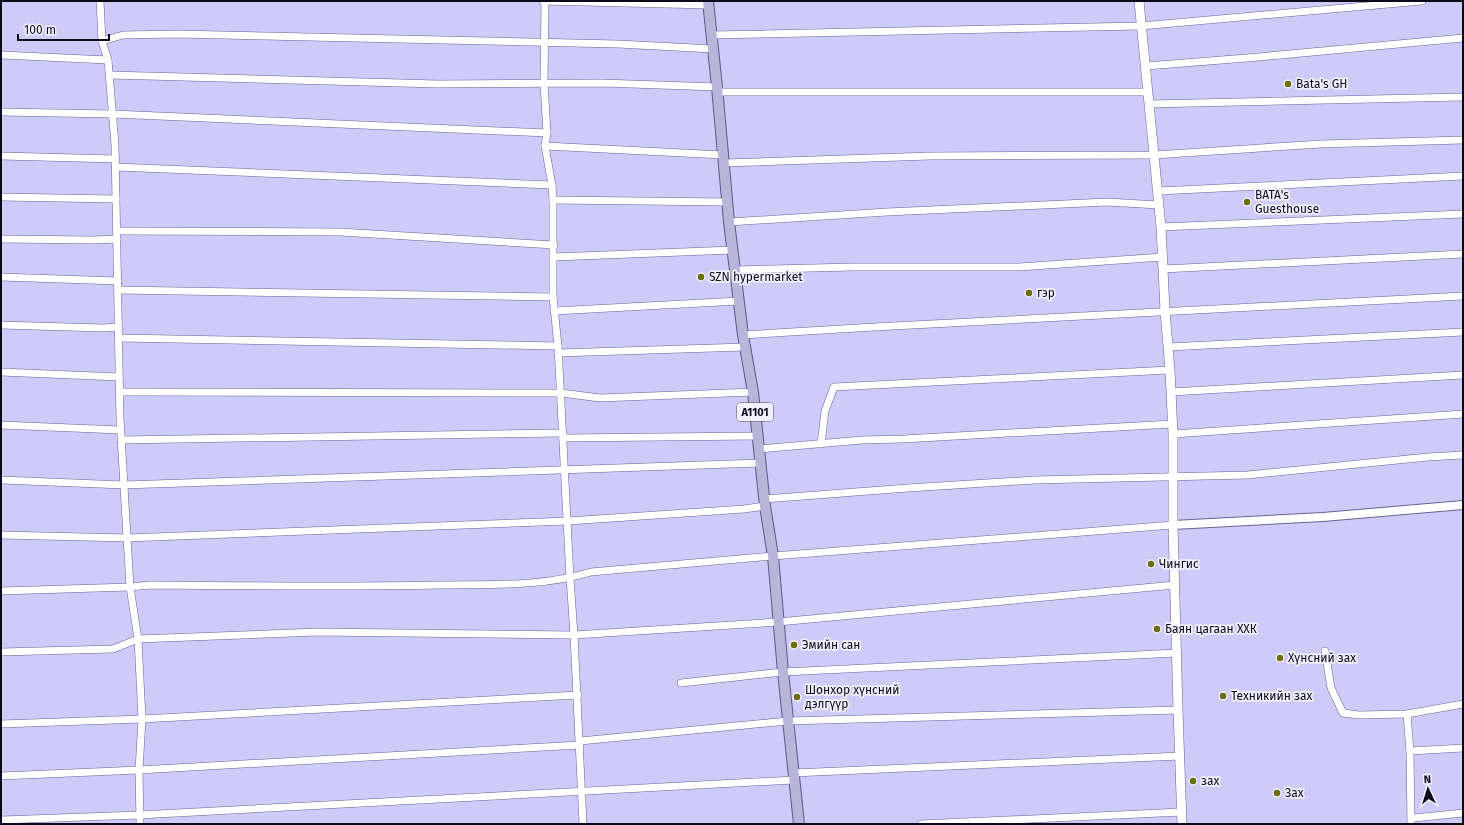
<svg xmlns="http://www.w3.org/2000/svg" width="1464" height="825" font-family="'Fira Sans',sans-serif">
  <style>
    .lines { fill: none; stroke-linecap: round; stroke-linejoin: round }
    .minor-casing { stroke: #676394; stroke-width: 8 }
    .tertiary-casing { stroke: #676394; stroke-width: 10 }
    .secondary-casing { stroke: #676394; stroke-width: 10 }
    .primary-casing { stroke: #5d5888; stroke-width: 12 }
    .minor { stroke: #fff; stroke-width: 7 }
    .tertiary { stroke: #fff; stroke-width: 8 }
    .secondary { stroke: #fff; stroke-width: 9 }
    .primary { stroke: #b8b5db; stroke-width: 10 }
    .poi-dot { fill: #6f6d0c; stroke: #f1f0fc; stroke-width: 1.5 }
    .labels { text-anchor: middle; stroke-width: 3.5; stroke-linejoin: round; paint-order: stroke }
    .shield { fill: #f1f0fc; stroke: #514e5e; stroke-width: 1 }
    .shield-label { font-size: 11px; font-weight: bold; fill: #0c091b }
    .poi-label { font-size: 12px; fill: #0c091b; stroke: #f1f0fc; text-anchor: start }
  </style>
  <rect width="100%" height="100%" fill="#cecbf8"/>
  <g class="lines">
    <g class="minor-casing">
      <g id="minor">
        <polyline points="100,1 102,41 108,60 115,145 120,419 130,587 138,639 142,719 139,770 140,824"/>
        <polyline points="543,1 708,5"/>
        <polyline points="545,1 544,84 547,133 545,146 552,185 553,200 553,297 558,346 570,578 574,635 583,824"/>
        <polyline points="711,35 1141,26 1422,1"/>
        <polyline points="102,41 123,35 177,34 618,44 713,49"/>
        <polyline points="1,55 108,60"/>
        <polyline points="1146,66 1247,58 1463,38"/>
        <polyline points="110,75 438,84 602,83 717,87"/>
        <polyline points="718,92 1148,92"/>
        <polyline points="1149,104 1463,97"/>
        <polyline points="1,112 113,114 547,133"/>
        <polyline points="545,146 723,155"/>
        <polyline points="1,156 116,159"/>
        <polyline points="724,163 930,156 1154,155 1321,144 1463,140"/>
        <polyline points="116,167 552,185"/>
        <polyline points="1158,191 1463,176"/>
        <polyline points="1,197 116,199"/>
        <polyline points="553,200 727,202"/>
        <polyline points="729,222 887,212 1107,202 1159,205"/>
        <polyline points="1161,227 1463,214"/>
        <polyline points="117,231 340,232 554,245"/>
        <polyline points="1,239 93,240 117,239"/>
        <polyline points="554,257 733,250"/>
        <polyline points="1163,269 1463,254"/>
        <polyline points="736,270 853,267 1019,267 1163,257"/>
        <polyline points="1,277 118,281"/>
        <polyline points="118,290 553,297"/>
        <polyline points="554,311 739,301"/>
        <polyline points="1,325 103,328 118,327"/>
        <polyline points="743,335 874,327 1463,296"/>
        <polyline points="119,338 558,346"/>
        <polyline points="1168,347 1463,332"/>
        <polyline points="558,353 745,347"/>
        <polyline points="1,372 119,377"/>
        <polyline points="119,392 561,393 600,398 753,392"/>
        <polyline points="1171,392 1463,375"/>
        <polyline points="1,425 120,430"/>
        <polyline points="1173,434 1463,414"/>
        <polyline points="563,438 757,436"/>
        <polyline points="121,440 563,433"/>
        <polyline points="821,444 825,411 834,387 1170,370"/>
        <polyline points="759,449 862,440 903,439 1172,424"/>
        <polyline points="1,480 124,485 760,463"/>
        <polyline points="764,499 908,488 1035,480 1248,475 1428,457 1463,455"/>
        <polyline points="1,535 127,538 568,521 744,509 765,506"/>
        <path d="M1,591L130,587L150,585C247,586 344,587 441,585C492,584 542,587 591,572L773,556L1173,525"/>
        <polyline points="1325,651 1331,688 1343,713 1359,715 1407,714 1463,704"/>
        <polyline points="1,652 113,649 138,639 317,632 574,635 778,622 1175,585"/>
        <polyline points="681,683 783,672 1177,653"/>
        <polyline points="1407,714 1410,751 1411,824"/>
        <polyline points="1,724 142,719 578,695"/>
        <polyline points="580,741 788,721 1178,710"/>
        <polyline points="1410,751 1463,748"/>
        <polyline points="793,773 1180,756"/>
        <polyline points="1,776 139,770 580,745"/>
        <polyline points="1414,818 1463,813"/>
        <polyline points="1,820 139,815 794,780"/>
        <polyline points="921,824 1182,812"/>
      </g>
    </g>
    <g class="tertiary-casing">
      <polyline id="tertiary" points="1173,525 1323,517 1463,505"/>
    </g>
    <g class="secondary-casing">
      <polyline id="secondary" points="1139,1 1161,227 1165,311 1170,370 1173,434 1173,525 1178,710 1182,824"/>
    </g>
    <g class="primary-casing">
      <polyline id="primary" points="708,1 717,87 729,222 743,335 753,392 765,506 773,556 783,672 799,824"/>
    </g>
    <use href="#minor" class="minor"/>
    <use href="#tertiary" class="tertiary"/>
    <use href="#secondary" class="secondary"/>
    <use href="#primary" class="primary"/>
  </g>
  <g class="poi-dot">
    <circle cx="1288" cy="84" r="4"/>
    <circle cx="1247" cy="202" r="4"/>
    <circle cx="701" cy="277" r="4"/>
    <circle cx="1029" cy="293" r="4"/>
    <circle cx="1151" cy="564" r="4"/>
    <circle cx="1157" cy="629" r="4"/>
    <circle cx="794" cy="645" r="4"/>
    <circle cx="1280" cy="658" r="4"/>
    <circle cx="1223" cy="696" r="4"/>
    <circle cx="797" cy="697" r="4"/>
    <circle cx="1193" cy="781" r="4"/>
    <circle cx="1277" cy="793" r="4"/>
  </g>
  <g class="labels">
    <rect class="shield" x="737" y="403" width="36" height="18" rx="3"/>
    <g class="shield-label">
      <text x="755" y="416">A1101</text>
    </g>
    <g class="poi-label">
      <text x="1296" y="88">Bata's GH</text>
      <text x="1255" y="199">BATA's<tspan x="1255" dy="14">Guesthouse</tspan></text>
      <text x="709" y="281">SZN hypermarket</text>
      <text x="1037" y="297">гэр</text>
      <text x="1159" y="568">Чингис</text>
      <text x="1165" y="633">Баян цагаан ХХК</text>
      <text x="802" y="649">Эмийн сан</text>
      <text x="1288" y="662">Хүнсний зах</text>
      <text x="805" y="694">Шонхор хүнсний<tspan x="805" dy="14">дэлгүүр</tspan></text>
      <text x="1231" y="700">Техникийн зах</text>
      <text x="1201" y="785">зах</text>
      <text x="1285" y="797">Зах</text>
    </g>
  </g>
  <rect width="1464" height="825" fill="none" stroke="#0c091b" stroke-width="4"/>
  <g transform="translate(1428 789) rotate(356)" stroke="#f1f0fc" stroke-width="3" paint-order="stroke">
  <path d="M0-3L7 15L0 10L-7 15Z" fill="#0c091b"/>
  <text y="-6" font-size="11" font-weight="bold" text-anchor="middle" fill="#0c091b">N</text>
  </g>
  <path d="M18 34v6h91v-6" fill="none" stroke="#0c091b" stroke-width="2"/>
  <text x="24" y="34" font-size="12" fill="#0c091b" stroke="#f1f0fc" stroke-width="3" paint-order="stroke">100 m</text>
</svg>
